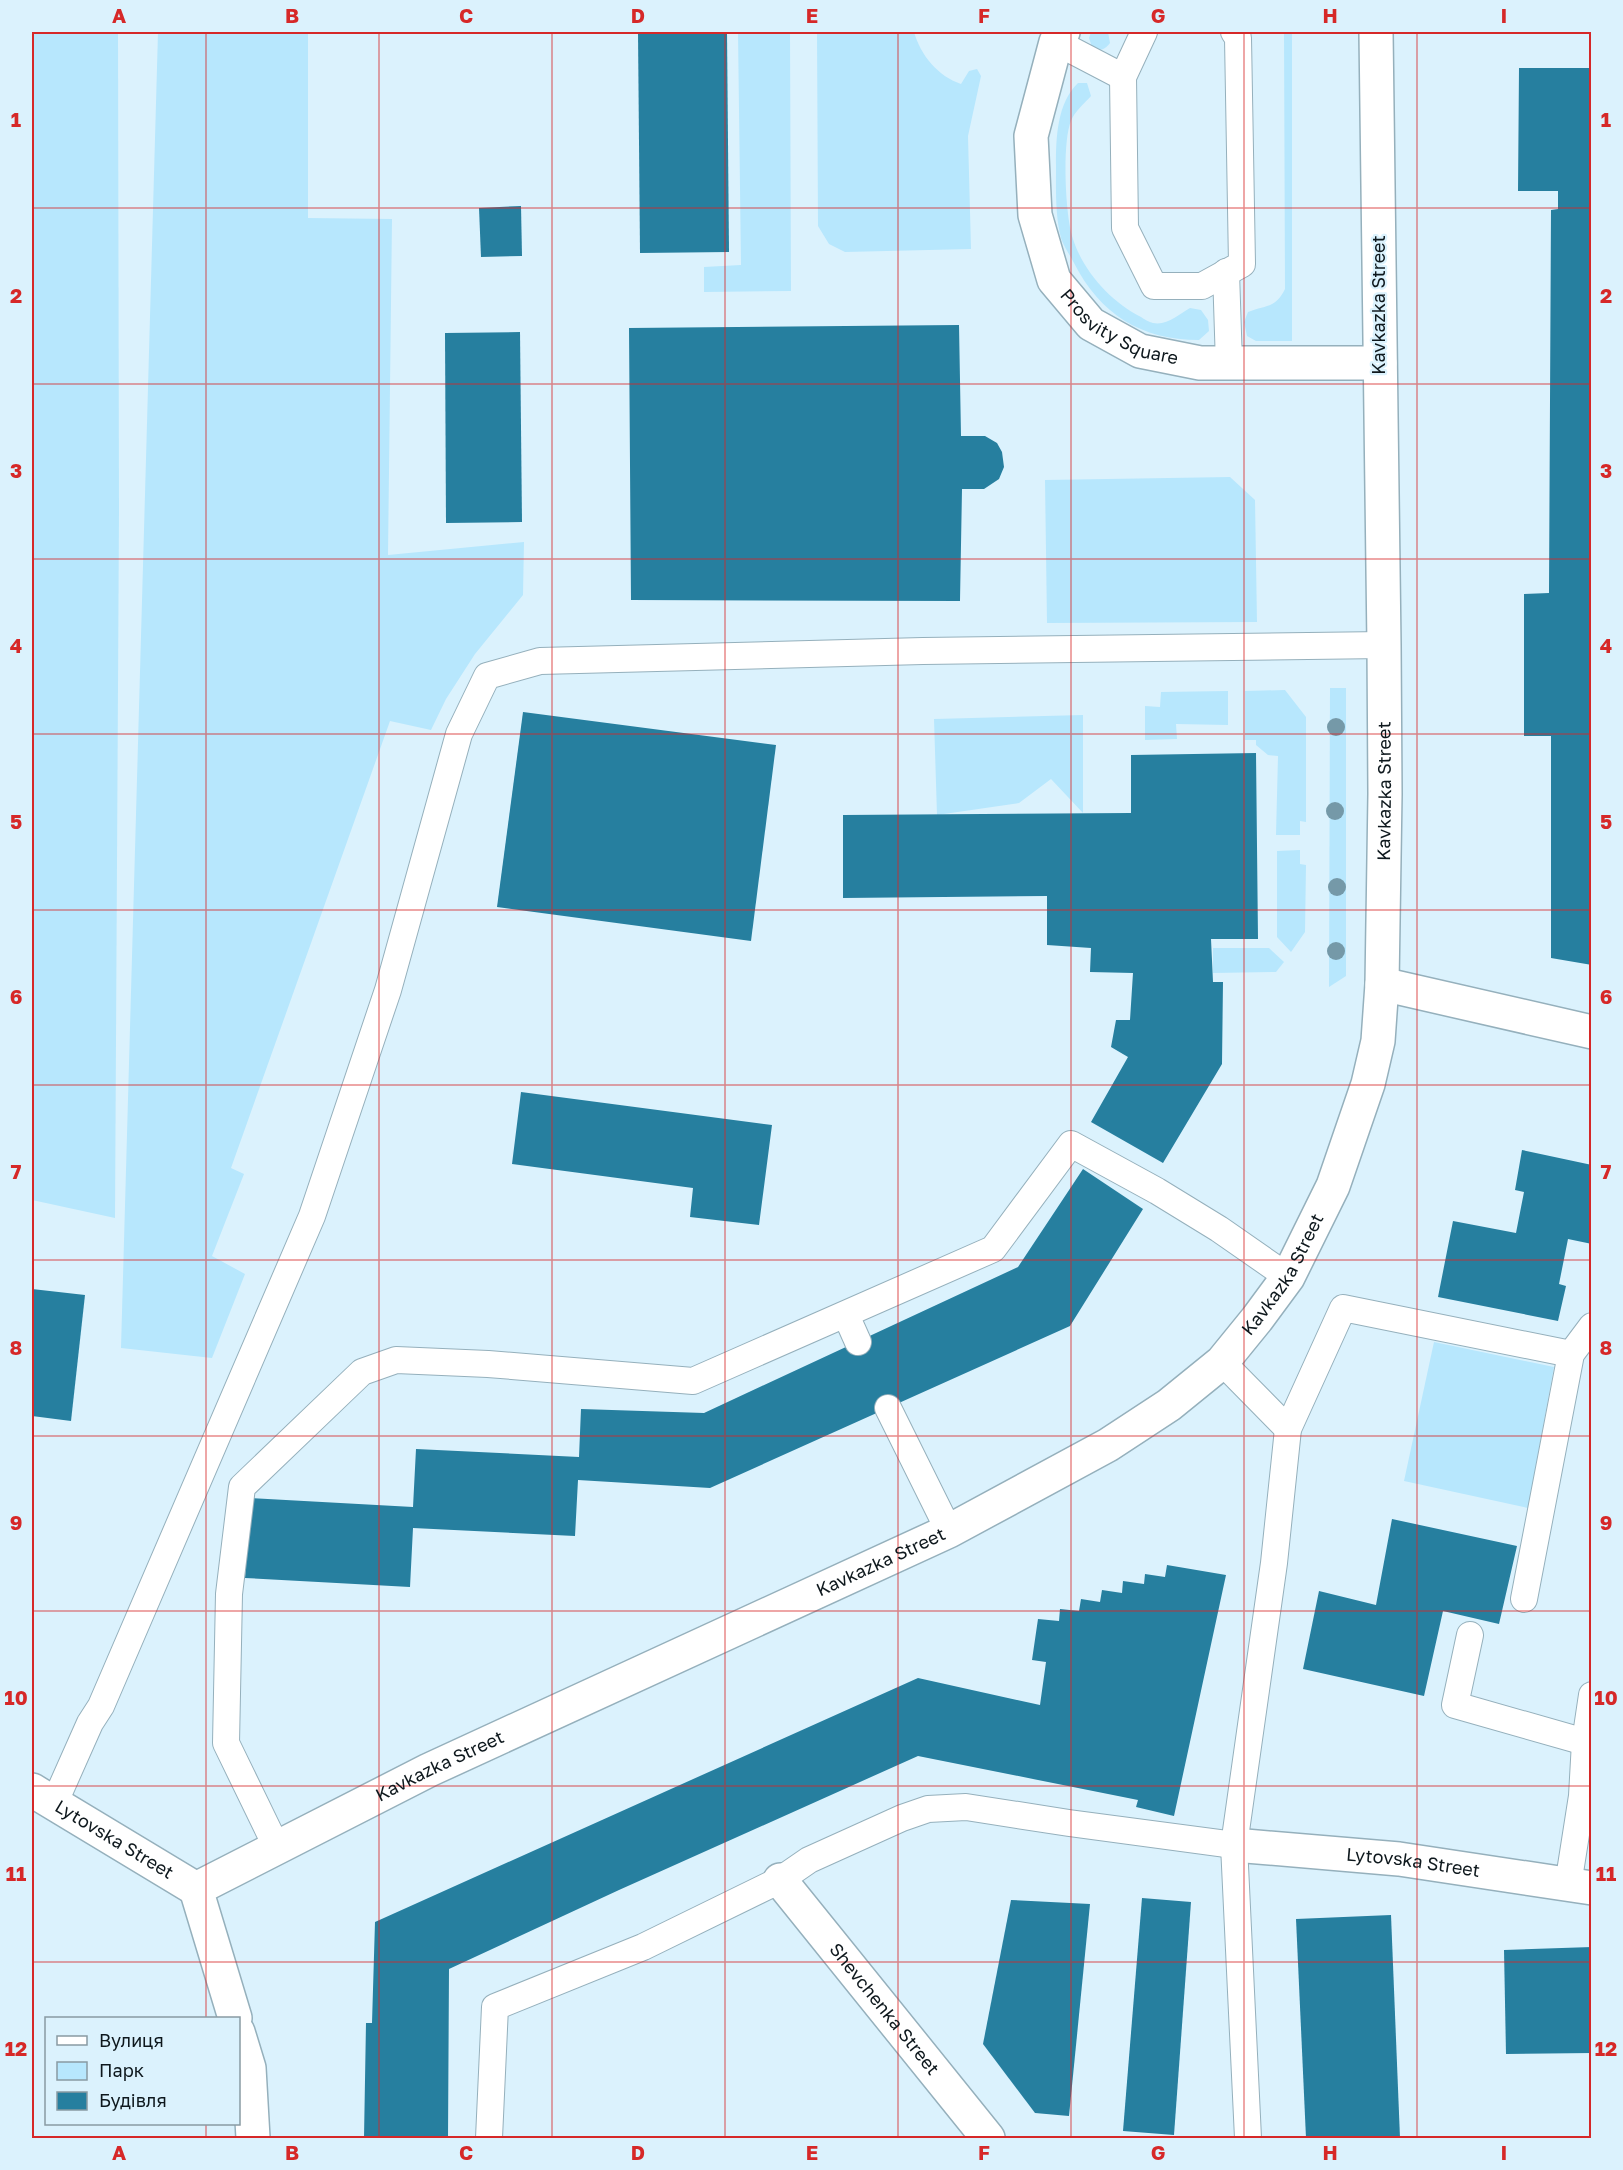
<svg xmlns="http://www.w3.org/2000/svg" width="1623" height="2170" font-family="'Golos Text',sans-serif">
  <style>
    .green { fill: #b7e7fd }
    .building { fill: #267f9f }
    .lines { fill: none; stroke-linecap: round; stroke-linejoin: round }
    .lane-casing { stroke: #95b0bc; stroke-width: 28 }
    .street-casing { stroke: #95b0bc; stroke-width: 36 }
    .secondary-casing { stroke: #95b0bc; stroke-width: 36 }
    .lane { stroke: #fff; stroke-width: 26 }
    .street { stroke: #fff; stroke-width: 33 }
    .secondary { stroke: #fff; stroke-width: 33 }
    .tree { fill: #7599a8 }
    .grid { fill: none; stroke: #d62828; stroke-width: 1.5; stroke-opacity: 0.55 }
    .labels { text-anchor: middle; stroke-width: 4.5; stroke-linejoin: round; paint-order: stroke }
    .street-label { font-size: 18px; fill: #0e181d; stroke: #dbf2fd }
    .neatline { fill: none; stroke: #d62828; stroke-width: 2 }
    .grid-label { font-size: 20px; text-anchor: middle; font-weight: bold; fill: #d62828 }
  </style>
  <rect width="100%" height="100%" fill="#dbf2fd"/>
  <g class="green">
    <polygon points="32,32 118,32 119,510 115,1218 32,1200"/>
    <polygon points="158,32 308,32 308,218 392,219 388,555 524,542 523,595 475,654 446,699 431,730 390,721 231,1168 244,1174 212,1256 245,1274 212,1358 121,1348"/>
    <polygon points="738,32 790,32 791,291 704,292 704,267 741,265"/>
    <path d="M817,32H914C921,56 938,76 961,84L969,71L977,69L981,76L968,136L971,249L845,252L829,244L818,226Z"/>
    <path d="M1091,32H1108L1110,43C1105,50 1101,50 1093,50L1089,38Z"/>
    <path d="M1284,32H1292V341H1256L1247,336L1244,322L1248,312C1266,305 1276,308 1285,289Z"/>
    <path d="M1078,83H1087L1091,96C1085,103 1074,112 1071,121C1062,142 1065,216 1073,239C1083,271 1111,302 1141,317C1144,319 1149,322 1153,323C1167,326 1179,314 1190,308L1201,310L1208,320L1209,331L1199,340C1141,340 1100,314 1074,263C1070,255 1064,247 1061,238C1055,215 1056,189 1056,165C1056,138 1057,103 1078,83Z"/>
    <polygon points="1230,477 1255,500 1257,622 1047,623 1045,480"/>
    <polygon points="1330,688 1346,688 1346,976 1329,987"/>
    <polygon points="1285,690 1306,717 1306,822 1300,821 1300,835 1276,835 1278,756 1268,755 1256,745 1256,740 1245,740 1245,691"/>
    <polygon points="1228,691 1228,725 1176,724 1177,739 1145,740 1145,706 1160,707 1161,692"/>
    <polygon points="1083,715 1083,813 1051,779 1019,803 937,815 934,719"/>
    <polygon points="1300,850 1300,864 1306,865 1305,932 1291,952 1277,937 1277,851"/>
    <polygon points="1213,948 1269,948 1284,962 1276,972 1213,973"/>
    <polygon points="1434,1342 1554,1367 1528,1508 1404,1481"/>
  </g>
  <g class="building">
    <polygon points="638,32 727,32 729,252 640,253"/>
    <polygon points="1519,68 1592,68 1592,965 1551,958 1551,736 1524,736 1524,594 1549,593 1551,210 1558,209 1558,191 1518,191"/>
    <polygon points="521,206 522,256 481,257 479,208"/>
    <polygon points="959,325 961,436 985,436 997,443 1002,452 1004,467 999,479 984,489 962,489 960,601 631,600 629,328"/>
    <polygon points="520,332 522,522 446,523 445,333"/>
    <polygon points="523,712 776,745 751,941 497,907"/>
    <polygon points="1256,753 1258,939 1211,939 1213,982 1223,982 1222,1064 1163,1163 1091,1122 1128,1057 1111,1047 1116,1020 1130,1020 1133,973 1090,972 1091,948 1047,945 1047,896 843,898 843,815 1131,813 1131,755"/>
    <polygon points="521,1092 772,1125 759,1225 690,1217 693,1188 512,1164"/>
    <polygon points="1522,1150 1592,1165 1592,1244 1568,1239 1559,1284 1566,1286 1558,1321 1438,1297 1453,1221 1516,1233 1524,1192 1515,1190"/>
    <polygon points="1083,1169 1143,1209 1070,1326 710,1488 578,1480 575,1536 413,1528 410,1587 245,1578 250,1498 413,1507 416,1449 579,1457 581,1409 704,1413 1018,1267"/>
    <polygon points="32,1289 85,1295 71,1421 32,1416"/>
    <polygon points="1392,1519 1517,1546 1499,1624 1443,1611 1424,1696 1303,1669 1319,1591 1376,1605"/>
    <polygon points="1167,1565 1226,1575 1174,1816 1136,1807 1138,1800 918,1756 619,1890 449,1969 448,2138 364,2138 366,2023 372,2023 375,1922 918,1678 1040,1705 1046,1662 1032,1660 1038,1619 1059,1621 1060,1609 1079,1611 1081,1599 1100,1602 1102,1590 1122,1593 1123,1581 1144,1584 1145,1574 1165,1577"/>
    <polygon points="1142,1898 1191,1902 1174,2135 1123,2131"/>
    <polygon points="1011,1900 1090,1904 1069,2116 1035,2113 983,2044"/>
    <polygon points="1391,1915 1400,2138 1306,2138 1296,1919"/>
    <polygon points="1592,1947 1592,2053 1506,2054 1504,1950"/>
  </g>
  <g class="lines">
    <g class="lane-casing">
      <g id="lane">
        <polyline points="1144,32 1123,77 1125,228 1154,286 1202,286 1242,264 1238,38 1234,32"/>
        <polyline points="1056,42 1123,77"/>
        <polyline points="1226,272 1229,364"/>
        <polyline points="846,1315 858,1342"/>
        <polyline points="1222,1362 1288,1429"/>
        <polyline points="888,1408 949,1531"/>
        <polyline points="1524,1599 1571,1354 1592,1326"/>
        <polyline points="1470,1635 1455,1705 1585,1742 1592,1695"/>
        <polyline points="54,1804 90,1723 101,1706 312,1216 388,990 459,734 487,676 540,661 923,651 1384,645"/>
        <polyline points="277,1848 226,1743 229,1594 242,1487 362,1372 396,1360 488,1364 693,1381 993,1249 1071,1144 1157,1191 1219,1229 1288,1277"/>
        <polyline points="1568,1885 1582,1796 1585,1742"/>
        <polyline points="489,2138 495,2007 643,1947 780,1880 809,1860 902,1818 928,1809 966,1807 1069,1823 1234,1845"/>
        <polyline points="1248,2138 1234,1845 1274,1563 1288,1429 1343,1308 1571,1354"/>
      </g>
    </g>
    <g class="street-casing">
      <g id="street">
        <path id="s1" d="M1063,32L1056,42L1031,136L1035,215L1054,280L1091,324L1140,351L1200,363H1380"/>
        <path id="s2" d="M1234,1845L1399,1859L1592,1888"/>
        <path id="s3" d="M780,1880L988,2138"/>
      </g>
    </g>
    <g class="secondary-casing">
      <g id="secondary">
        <polyline points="1382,984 1592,1032"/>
        <path id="s4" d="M32,1790L196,1889"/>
        <path id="s5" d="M196,1889L429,1770L949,1531L1108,1445L1169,1405L1222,1362L1257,1319L1288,1277L1333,1186L1368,1084L1378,1041L1382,984L1385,794L1384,645L1376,32"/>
        <polyline points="196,1889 235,2018"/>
        <polyline points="238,2032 249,2068 253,2138"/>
      </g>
    </g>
    <use href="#lane" class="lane"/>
    <use href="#street" class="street"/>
    <use href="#secondary" class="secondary"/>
  </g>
  <g class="tree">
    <circle cx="1336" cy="727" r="9"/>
    <circle cx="1335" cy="811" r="9"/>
    <circle cx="1337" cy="887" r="9"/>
    <circle cx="1336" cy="951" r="9"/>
  </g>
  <path class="grid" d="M206,32V2018M379,32V2138M552,32V2138M725,32V2138M898,32V2138M1071,32V2138M1244,32V2138M1417,32V2138M32,208H1592M32,384H1592M32,559H1592M32,734H1592M32,910H1592M32,1085H1592M32,1260H1592M32,1436H1592M32,1611H1592M32,1786H1592M32,1962H1592M206,2124V2138"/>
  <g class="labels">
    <g class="street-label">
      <text transform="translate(1379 305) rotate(-90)" y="6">Kavkazka Street</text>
      <text dy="6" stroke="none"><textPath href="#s1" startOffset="340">Prosvity Square</textPath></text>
      <text dy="6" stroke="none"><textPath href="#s5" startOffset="1767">Kavkazka Street</textPath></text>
      <text dy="6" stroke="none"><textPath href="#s5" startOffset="1263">Kavkazka Street</textPath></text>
      <text dy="6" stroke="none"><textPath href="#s5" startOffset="759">Kavkazka Street</textPath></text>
      <text dy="6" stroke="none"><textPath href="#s5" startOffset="273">Kavkazka Street</textPath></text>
      <text dy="6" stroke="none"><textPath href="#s4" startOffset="96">Lytovska Street</textPath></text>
      <text dy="6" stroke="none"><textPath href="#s2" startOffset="180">Lytovska Street</textPath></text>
      <text dy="6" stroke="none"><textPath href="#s3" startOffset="166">Shevchenka Street</textPath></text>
    </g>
  </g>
  <rect width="1623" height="2170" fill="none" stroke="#dbf2fd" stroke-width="66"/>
  <rect x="45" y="2017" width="195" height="108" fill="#dbf2fd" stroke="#899ba3" stroke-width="1.5"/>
  <rect x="57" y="2036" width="30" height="9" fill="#ffffff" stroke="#899ba3" stroke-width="1.5"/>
  <text x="99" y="2047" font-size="18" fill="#0e181d">Вулиця</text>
  <rect x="57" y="2062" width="30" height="18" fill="#b7e7fd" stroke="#899ba3" stroke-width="1.5"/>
  <text x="99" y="2077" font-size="18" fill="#0e181d">Парк</text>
  <rect x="57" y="2092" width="30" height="18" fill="#267f9f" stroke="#899ba3" stroke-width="1.5"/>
  <text x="99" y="2107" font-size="18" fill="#0e181d">Будівля</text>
  <rect x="33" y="33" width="1557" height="2104" class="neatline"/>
  <g class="grid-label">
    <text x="119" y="23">A</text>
    <text x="292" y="23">B</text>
    <text x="466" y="23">C</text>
    <text x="638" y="23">D</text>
    <text x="812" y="23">E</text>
    <text x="984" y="23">F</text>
    <text x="1158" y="23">G</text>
    <text x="1330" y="23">H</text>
    <text x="1504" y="23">I</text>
    <text x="16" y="127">1</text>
    <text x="1606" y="127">1</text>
    <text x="16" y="303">2</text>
    <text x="1606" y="303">2</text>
    <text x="16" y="478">3</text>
    <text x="1606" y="478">3</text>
    <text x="16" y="653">4</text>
    <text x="1606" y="653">4</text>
    <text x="16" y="829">5</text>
    <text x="1606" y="829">5</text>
    <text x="16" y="1004">6</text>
    <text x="1606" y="1004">6</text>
    <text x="16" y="1179">7</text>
    <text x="1606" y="1179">7</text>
    <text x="16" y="1355">8</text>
    <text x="1606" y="1355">8</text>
    <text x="16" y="1530">9</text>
    <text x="1606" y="1530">9</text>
    <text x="16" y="1705">10</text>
    <text x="1606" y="1705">10</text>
    <text x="16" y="1881">11</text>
    <text x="1606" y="1881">11</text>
    <text x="16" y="2056">12</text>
    <text x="1606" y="2056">12</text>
    <text x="119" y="2160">A</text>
    <text x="292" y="2160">B</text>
    <text x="466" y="2160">C</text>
    <text x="638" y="2160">D</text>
    <text x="812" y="2160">E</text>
    <text x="984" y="2160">F</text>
    <text x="1158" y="2160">G</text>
    <text x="1330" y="2160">H</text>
    <text x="1504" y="2160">I</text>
  </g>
</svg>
